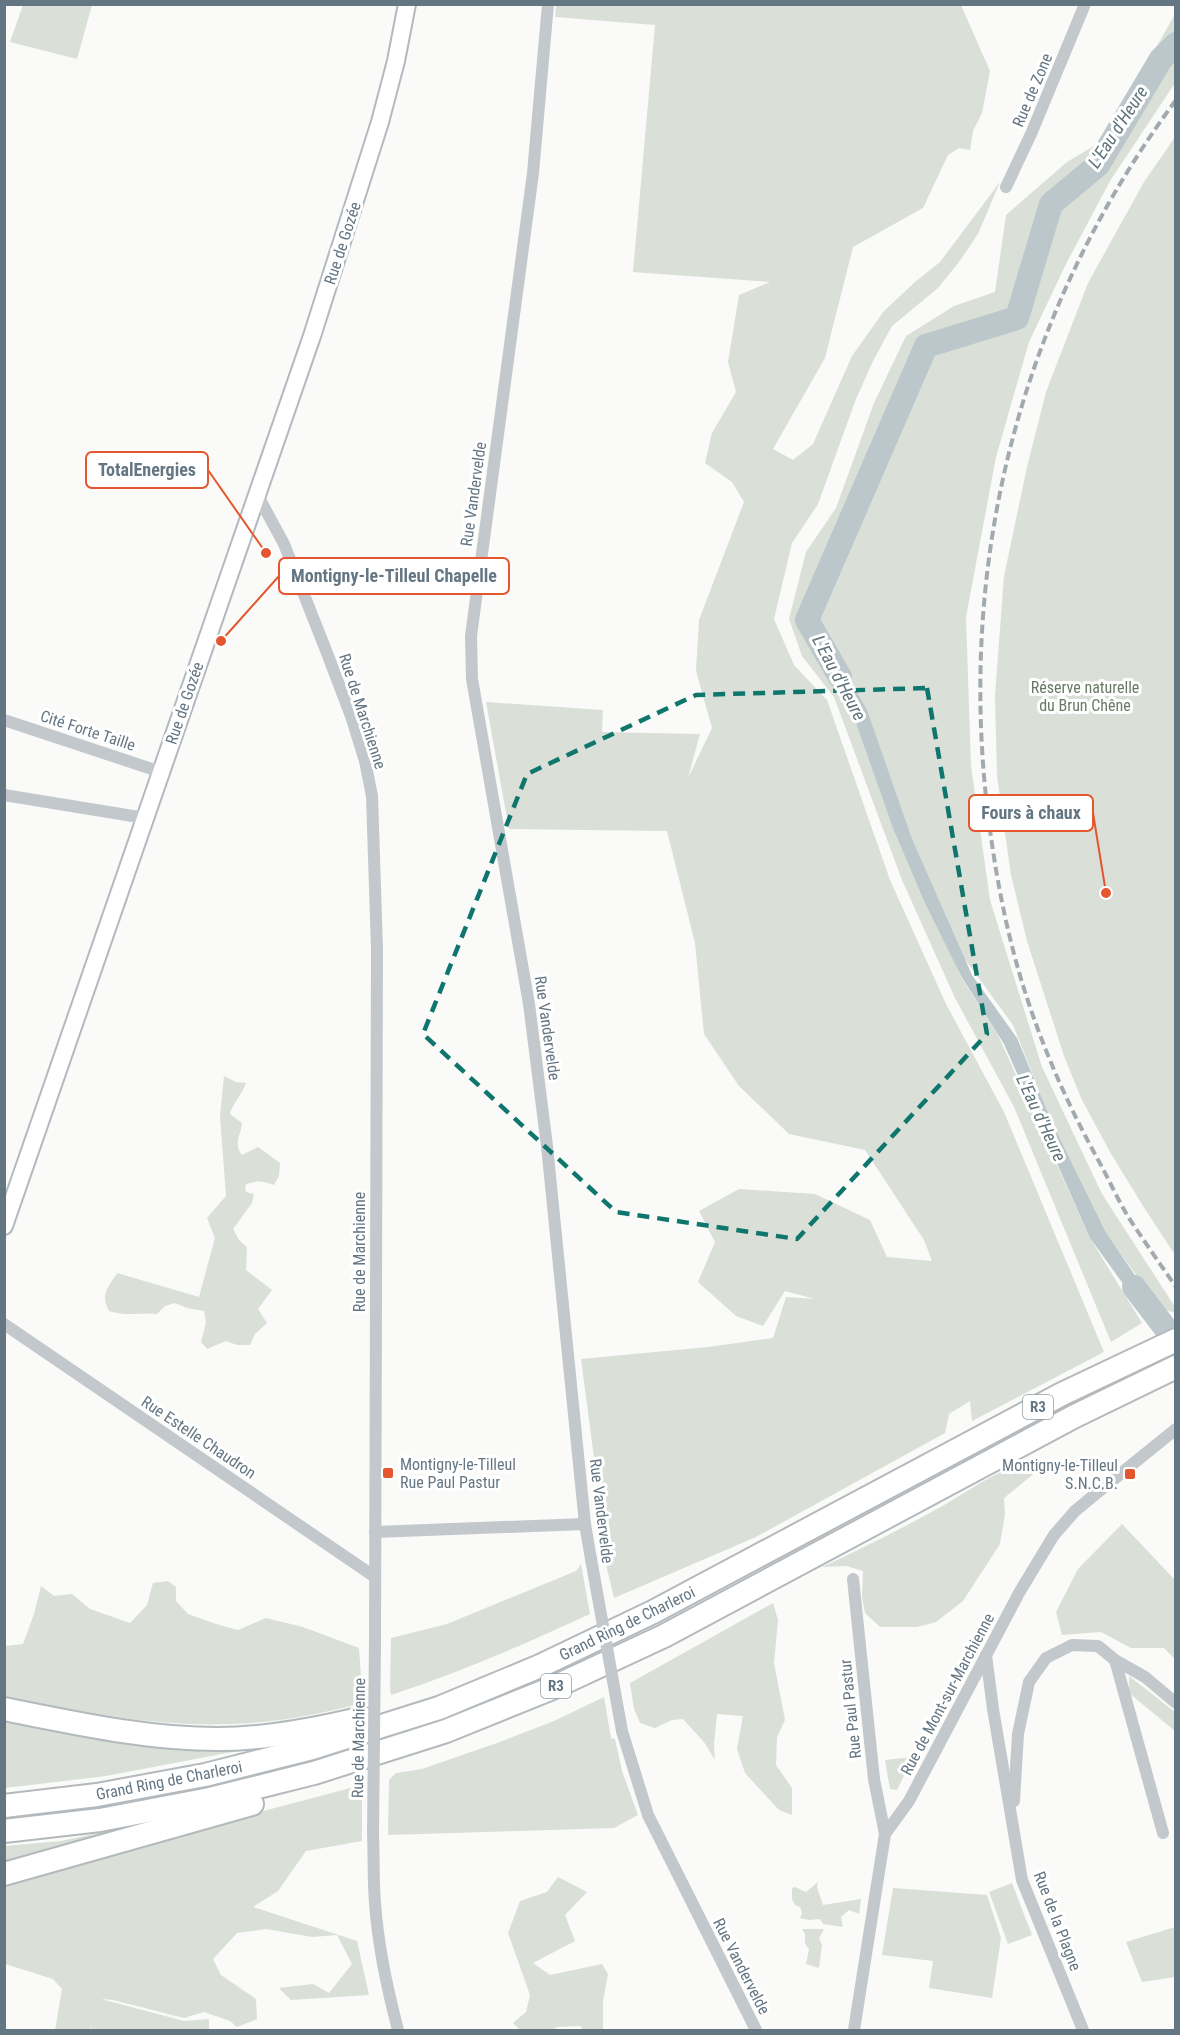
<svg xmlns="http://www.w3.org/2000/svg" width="1180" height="2035" font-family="'Roboto Condensed',sans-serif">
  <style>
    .green { fill: #dadfd7 }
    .water { fill: #bbc7cb }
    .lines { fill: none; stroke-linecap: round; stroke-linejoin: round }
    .river { stroke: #bbc7cb; stroke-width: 24 }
    .secondary-casing { stroke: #b3babf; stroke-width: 20 }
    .motorway-casing { stroke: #b4b9bd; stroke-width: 26 }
    .minor { stroke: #c3c8cc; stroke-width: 12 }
    .secondary { stroke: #fff; stroke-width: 16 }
    .motorway { stroke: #fff; stroke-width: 22 }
    .rail { stroke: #a2aab0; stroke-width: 4; stroke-dasharray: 9 4.5; stroke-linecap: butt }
    .minor-bridge { stroke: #c3c8cc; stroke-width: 12 }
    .marked { fill: none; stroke: #0f766e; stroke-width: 4.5; stroke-dasharray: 12 8; stroke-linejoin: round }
    .poi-dot { fill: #e4572e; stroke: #fff; stroke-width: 2 }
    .labels { text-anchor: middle; stroke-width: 6; stroke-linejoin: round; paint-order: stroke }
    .shield { fill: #fff; stroke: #939fa8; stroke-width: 1.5 }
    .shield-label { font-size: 15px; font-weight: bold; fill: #657683 }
    .street-label { font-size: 16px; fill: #657683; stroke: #fff }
    .park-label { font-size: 16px; fill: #687a64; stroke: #fff }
    .poi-label { font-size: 16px; fill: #657683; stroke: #fff; text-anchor: start }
    .water-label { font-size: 18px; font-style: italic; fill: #60757c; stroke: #fff }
    .leader { fill: none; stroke: #e4572e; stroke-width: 2 }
    .callout-dot { fill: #e4572e; stroke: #fff; stroke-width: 2 }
    .callout { fill: #fff; stroke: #e4572e; stroke-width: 2 }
    .callout-label { font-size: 18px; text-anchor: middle; font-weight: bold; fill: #657683 }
  </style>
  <rect width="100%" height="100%" fill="#fafaf8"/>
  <g class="green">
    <polygon points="23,5 92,5 77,59 10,42"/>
    <polygon points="556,5 961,5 990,71 982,113 973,131 970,150 959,148 948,155 923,208 853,247 825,358 773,449 793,460 813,444 852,356 884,311 915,282 940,262 1000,182 978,234 959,262 938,288 892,326 873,361 856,399 818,504 792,543 774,619 794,665 827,700 890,880 946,1004 1004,1112 1104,1352 972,1421 970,1401 949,1414 945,1433 756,1537 614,1598 600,1539 599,1496 581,1359 708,1347 773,1338 786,1297 815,1299 785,1291 763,1326 736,1316 698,1282 715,1242 699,1211 739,1189 815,1194 870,1220 887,1257 932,1261 924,1240 865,1150 789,1134 739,1086 704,1034 695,943 667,831 509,829 486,702 603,710 602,732 700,734 688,778 712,728 696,671 699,620 744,502 732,482 705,463 712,433 736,392 728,362 739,295 770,282 633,272 655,25 555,17"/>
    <polygon points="1175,14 1175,83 1110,181 1066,264 1029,342 996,457 966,617 971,766 990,900 1042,1067 1102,1194 1175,1307 1175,1313 1160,1308 1105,1232 1065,1155 1013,1025 937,921 961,977 998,1035 1090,1238 1142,1323 1111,1342 1014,1107 955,998 902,880 834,697 802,656 789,619 806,552 836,508 874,403 906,336 954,306 995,292 1006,215 1067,162 1104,140"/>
    <polygon points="1175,137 1175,1255 1143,1206 1110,1152 1081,1098 1064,1056 1027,941 1011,875 997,776 995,695 1004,576 1027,467 1046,392 1088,283 1144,182"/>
    <path d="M224,1076L236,1082L246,1083C242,1095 232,1104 230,1114L242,1123C241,1135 233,1143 242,1155L258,1147L280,1163L279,1176L274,1185C263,1181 256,1180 245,1185L246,1192L254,1194L252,1203L233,1229L239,1240L247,1247L246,1270L272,1290L258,1309L267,1323L255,1334L250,1345H237L226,1341L207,1349L201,1342L206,1323L204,1311L187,1308L175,1303L165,1306L157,1314C140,1313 124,1316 109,1311C100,1294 108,1288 117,1273L199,1297L215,1238L207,1218L226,1196L220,1116Z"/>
    <path d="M1039,1459L1036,1472L1004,1498L1005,1514L1000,1544L963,1601L936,1622L917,1627H880L865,1613L862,1597L863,1571L846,1566L822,1567C861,1549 899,1530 937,1509C971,1490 1001,1466 1039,1459Z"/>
    <polygon points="1122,1524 1175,1580 1175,1659 1164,1648 1131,1648 1101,1632 1062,1635 1056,1612 1078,1569"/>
    <path d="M581,1564L590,1614C525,1644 459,1673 391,1695L390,1689L391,1638L447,1624L576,1571Z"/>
    <path d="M168,1581L176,1587V1601L188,1614L216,1624L238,1630L266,1618L303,1627L359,1648L362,1691L360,1697L363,1703C321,1714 276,1723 232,1724C155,1727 79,1712 5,1697V1646L23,1644L34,1614L41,1586L54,1596L72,1594L90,1609L130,1623L147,1605L153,1583Z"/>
    <polygon points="773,1603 778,1620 774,1663 785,1720 777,1737 776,1765 792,1788 792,1815 779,1810 745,1773 737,1749 743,1716 717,1714 714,1744 715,1760 704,1742 683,1719 672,1720 655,1728 640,1723 634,1709 630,1683"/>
    <polygon points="1129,1676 1175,1712 1175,1731 1129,1693"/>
    <polygon points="604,1697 611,1738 615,1739 622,1771 638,1815 614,1828 388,1835 389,1780 396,1773 422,1769 497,1743 554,1721"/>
    <polygon points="5,1720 279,1743 106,1776 5,1788"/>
    <polygon points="913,1757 897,1790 890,1789 885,1760"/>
    <polygon points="362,1785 362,1841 306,1851 278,1891 253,1907 357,1941 369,1995 291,2000 279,1988 313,1984 329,1993 352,1964 337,1935 312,1937 266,1929 237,1933 213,1959 221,1975 256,1999 257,2019 237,2027 230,2021 204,2012 184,2018 113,2000 101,1999 184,2021 209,2019 209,2030 90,2030 92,2025 89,2030 55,2030 62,1989 53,1979 5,1964 4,1885 248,1815"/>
    <polygon points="117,1829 114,1834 5,1864 5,1846 61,1841"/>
    <polygon points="558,1877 587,1892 565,1915 575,1941 533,1963 550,1975 602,1964 608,1974 603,2001 603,2030 582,2030 581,2026 558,2027 551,2030 520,2030 513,2023 526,2012 530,1995 508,1933 520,1901 547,1892"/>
    <polygon points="818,1882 817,1887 823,1905 861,1899 859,1914 849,1910 841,1917 843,1927 823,1924 820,1919 809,1920 800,1918 802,1913 800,1907 795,1905 792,1899 792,1888 795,1887 806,1892"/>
    <polygon points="1012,1883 1032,1935 1008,1944 989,1892"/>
    <polygon points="893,1888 987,1895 1001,1938 992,1998 929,1988 933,1961 882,1955"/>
    <polygon points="1175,1927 1175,1977 1142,1982 1126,1942"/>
    <polygon points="802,1929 824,1929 819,1938 822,1945 819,1968 806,1964 809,1949 805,1944 805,1934"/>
  </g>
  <polygon class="water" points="830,645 867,710 912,839 972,975 1017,1038 1055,1129 1105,1231 1157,1308 1147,1317 1090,1238 1004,1044 961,976 925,903 893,828 855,720 817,655"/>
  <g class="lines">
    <g class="river">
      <polyline points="840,677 807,620 926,346 1017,318 1051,204 1098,165 1161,59 1176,44"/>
      <polyline points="1134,1287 1176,1342"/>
    </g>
    <g class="secondary-casing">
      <polyline id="secondary" points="4,1226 312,336 380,122 396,61 407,4"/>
    </g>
    <g class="motorway-casing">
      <g id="motorway">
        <path d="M4,1709C75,1723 146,1739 218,1739C264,1739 318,1729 363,1718"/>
        <polyline points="4,1806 97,1795 205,1775 312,1748 439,1708 540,1666 653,1612 1062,1394 1176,1340"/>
        <polyline points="4,1831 100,1820 210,1799 314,1773 446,1731 550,1689 664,1636 1075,1416 1176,1367"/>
        <polyline points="4,1874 252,1804"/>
      </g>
    </g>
    <g class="minor">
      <polyline points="548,4 533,173 471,636 472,679 529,1004 547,1146 585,1524 591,1559"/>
      <polyline points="1006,187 1031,134 1085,4"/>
      <polyline points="257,494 284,544 327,653 351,716 365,761 372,796 377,949 375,1642"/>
      <polyline points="4,720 161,772"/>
      <polyline points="4,795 145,818"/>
      <polyline points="4,1324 375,1577"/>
      <polyline points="375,1532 585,1524"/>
      <polyline points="853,1579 874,1779 885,1834"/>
      <polyline points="986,1655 993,1709 1022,1880 1083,2030"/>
      <polyline points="1115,1660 1163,1833"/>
      <polyline points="622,1731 648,1815 756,2030"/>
      <polyline points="1014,1801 1018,1734 1029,1682 1046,1658 1072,1645 1098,1646 1115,1660 1145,1677 1176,1703"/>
      <path d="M373,1833C374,1857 373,1880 375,1903C378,1946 387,1988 398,2030"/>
      <polyline points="854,2030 885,1834 909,1801 1019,1593 1054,1535 1075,1511 1098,1492 1176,1429"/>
    </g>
    <use href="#secondary" class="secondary"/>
    <use href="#motorway" class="motorway"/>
    <path class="rail" d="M1176,100C1019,312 954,568 990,830C998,889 1010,948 1029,1004C1048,1061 1073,1115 1102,1167C1111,1184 1119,1202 1129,1218C1144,1241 1160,1264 1176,1287"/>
    <g class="minor-bridge">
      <polyline points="591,1559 622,1731"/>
      <polyline points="373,1833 375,1642"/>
    </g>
  </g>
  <path class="marked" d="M927,688L987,1034L797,1239L616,1212L423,1034L527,774L696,695Z"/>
  <g class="poi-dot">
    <rect x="382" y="1467" width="12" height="12" rx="3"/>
    <rect x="1124" y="1468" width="12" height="12" rx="3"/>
  </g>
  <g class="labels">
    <g class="shield">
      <rect x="1023" y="1395" width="30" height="24" rx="4.5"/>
      <rect x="541" y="1674" width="30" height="24" rx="4.5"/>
    </g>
    <g class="shield-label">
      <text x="1038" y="1412">R3</text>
      <text x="556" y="1691">R3</text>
    </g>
    <g class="street-label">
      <text transform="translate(1032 90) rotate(-67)" y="6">Rue de Zone</text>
      <text transform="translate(342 243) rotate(-72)" y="6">Rue de Gozée</text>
      <text transform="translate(473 494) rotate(-82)" y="6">Rue Vandervelde</text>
      <text transform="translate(184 703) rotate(-71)" y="6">Rue de Gozée</text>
      <text transform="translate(363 711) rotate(72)" y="6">Rue de Marchienne</text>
      <text transform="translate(88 730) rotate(18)" y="6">Cité Forte Taille</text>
      <text transform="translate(548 1028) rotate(82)" y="6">Rue Vandervelde</text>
      <text transform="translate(359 1252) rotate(-90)" y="6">Rue de Marchienne</text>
      <text transform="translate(199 1437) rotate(34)" y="6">Rue Estelle Chaudron</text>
      <text transform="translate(602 1511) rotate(83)" y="6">Rue Vandervelde</text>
      <text transform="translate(627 1623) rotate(-26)" y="6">Grand Ring de Charleroi</text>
      <text transform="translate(947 1694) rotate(-62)" y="6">Rue de Mont-sur-Marchienne</text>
      <text transform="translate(850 1709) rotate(-96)" y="6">Rue Paul Pastur</text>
      <text transform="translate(358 1738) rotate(-89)" y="6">Rue de Marchienne</text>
      <text transform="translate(169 1780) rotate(-11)" y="6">Grand Ring de Charleroi</text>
      <text transform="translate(1058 1921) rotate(69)" y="6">Rue de la Plagne</text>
      <text transform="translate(742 1966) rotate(63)" y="6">Rue Vandervelde</text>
    </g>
    <g class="park-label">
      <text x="1085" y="693">Réserve naturelle<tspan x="1085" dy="18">du Brun Chêne</tspan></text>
    </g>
    <g class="poi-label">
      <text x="400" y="1470">Montigny-le-Tilleul<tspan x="400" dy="18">Rue Paul Pastur</tspan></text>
      <text x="1118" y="1471" text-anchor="end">Montigny-le-Tilleul<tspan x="1118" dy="18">S.N.C.B.</tspan></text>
    </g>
    <g class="water-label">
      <text transform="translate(1118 127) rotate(-57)" y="6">L'Eau d'Heure</text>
      <text transform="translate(839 678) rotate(62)" y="6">L'Eau d'Heure</text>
      <text transform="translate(1041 1118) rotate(65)" y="6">L'Eau d'Heure</text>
    </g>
  </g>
  <path class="leader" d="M266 553L208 470M221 641L279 576M1106 893L1093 813"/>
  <g class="callout-dot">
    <circle cx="266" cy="553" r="6"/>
    <circle cx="221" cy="641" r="6"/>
    <circle cx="1106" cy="893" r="6"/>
  </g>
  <g class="callout">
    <rect x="86" y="452" width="122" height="36" rx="6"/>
    <rect x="279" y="558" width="230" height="36" rx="6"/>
    <rect x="969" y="795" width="124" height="36" rx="6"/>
  </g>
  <g class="callout-label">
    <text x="147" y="476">TotalEnergies</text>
    <text x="394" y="582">Montigny-le-Tilleul Chapelle</text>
    <text x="1031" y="819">Fours à chaux</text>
  </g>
  <rect width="1180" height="2035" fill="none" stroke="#657683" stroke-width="12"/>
</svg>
